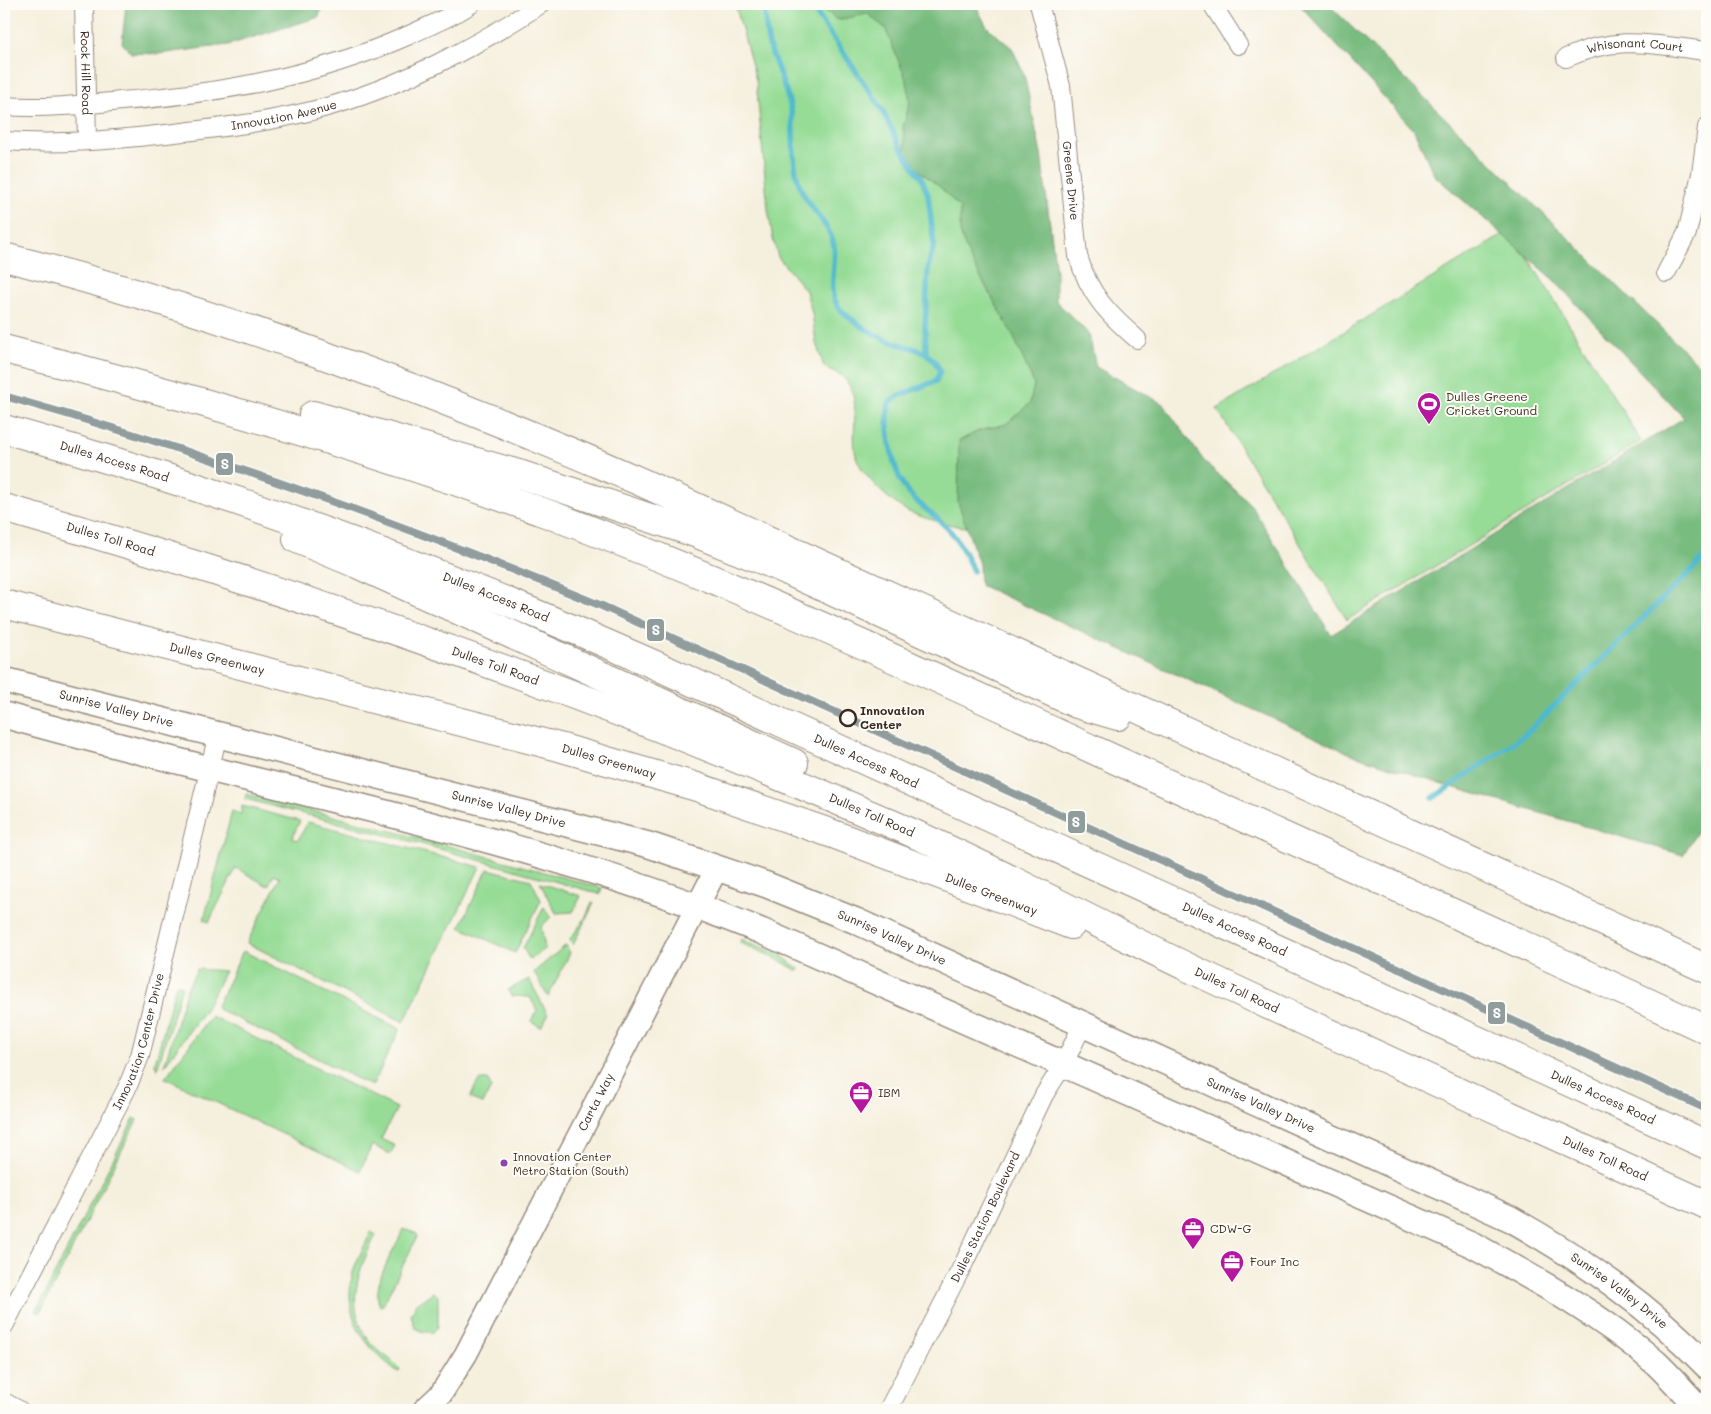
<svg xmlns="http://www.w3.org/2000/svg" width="1711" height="1414" font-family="Mali,sans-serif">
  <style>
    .green { fill: #96dc96; stroke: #68835a }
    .forest { fill: #78bc7f; stroke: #5a734e }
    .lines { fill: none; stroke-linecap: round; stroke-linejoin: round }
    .stream { stroke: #50b9cd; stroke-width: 5.5 }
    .minor-casing { stroke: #988c7e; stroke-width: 20 }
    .tertiary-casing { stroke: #988c7e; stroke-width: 25 }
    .secondary-casing { stroke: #988c7e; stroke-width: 28 }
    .motorway-casing { stroke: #988c7e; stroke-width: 30 }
    .minor { stroke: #fff; stroke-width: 18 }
    .tertiary { stroke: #fff; stroke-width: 22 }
    .secondary { stroke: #fff; stroke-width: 25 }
    .motorway { stroke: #fff; stroke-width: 28 }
    .metro-1-casing { stroke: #fdfcf7; stroke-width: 11 }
    .metro-1 { stroke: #919d9d; stroke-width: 8 }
    .stop-dot { fill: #fdfcf7; stroke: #3b2a1e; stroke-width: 2.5 }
    .bus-dot { fill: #8e44ad; stroke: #fdfcf7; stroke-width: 2 }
    .labels { text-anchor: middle; stroke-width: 4; stroke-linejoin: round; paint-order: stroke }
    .bus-label { font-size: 11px; fill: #3b2a1e; stroke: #fdfcf7; text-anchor: start }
    .street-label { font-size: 12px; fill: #3b2a1e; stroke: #fdfcf7 }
    .poi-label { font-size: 12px; fill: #3b2a1e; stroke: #fdfcf7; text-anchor: start }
    .stop-label { font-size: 12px; font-weight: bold; fill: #3b2a1e; stroke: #fdfcf7; text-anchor: start }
    .line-badge { stroke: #fdfcf7; stroke-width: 2 }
    .badge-label { font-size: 14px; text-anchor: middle; font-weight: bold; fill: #fff }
  </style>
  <rect width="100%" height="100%" fill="#fdfcf7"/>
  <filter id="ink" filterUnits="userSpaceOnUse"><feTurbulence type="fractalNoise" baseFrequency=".02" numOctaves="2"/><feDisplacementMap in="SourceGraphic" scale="10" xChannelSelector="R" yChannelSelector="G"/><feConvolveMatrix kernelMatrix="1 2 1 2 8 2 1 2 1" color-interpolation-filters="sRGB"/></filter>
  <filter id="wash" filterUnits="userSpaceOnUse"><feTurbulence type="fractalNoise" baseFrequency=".0096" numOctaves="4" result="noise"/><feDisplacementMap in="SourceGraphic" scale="20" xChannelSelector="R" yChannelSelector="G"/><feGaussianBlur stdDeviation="1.12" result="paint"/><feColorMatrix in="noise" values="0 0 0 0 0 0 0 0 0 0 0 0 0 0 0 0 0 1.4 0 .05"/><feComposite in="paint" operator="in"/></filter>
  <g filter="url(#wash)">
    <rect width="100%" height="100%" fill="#f5efdd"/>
    <g class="green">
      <path d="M735,4H915L1054,398L992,530C967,529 931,522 907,511C890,502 861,475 856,456C850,431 863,399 844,378C839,373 830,370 824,367L816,343L812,313L806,291L778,257L773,239L768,209L756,80Z"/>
      <polygon points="1511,230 1641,441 1347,620 1217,409"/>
      <polygon points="246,794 427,840 602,888 600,894 422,844 245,799"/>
      <polygon points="242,806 300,821 292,838 298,840 308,822 480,867 404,1022 247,943 280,877 274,874 268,886 236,868 209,922 204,920 232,811 241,814"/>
      <polygon points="488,869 531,880 541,900 515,953 460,927"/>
      <polygon points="540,883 581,896 573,912 556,913"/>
      <polygon points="592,903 594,903 573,945 570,939 584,920"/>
      <polygon points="544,907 551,917 541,927 545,948 530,960 523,948"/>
      <polygon points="741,939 779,954 799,969 798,971 775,958 743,944 740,942"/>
      <polygon points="566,945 570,953 548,997 534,972"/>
      <polygon points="243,951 400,1029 372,1086 216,1008"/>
      <polygon points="197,969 225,971 206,1008 164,1066 186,991"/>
      <polygon points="529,979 548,1015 541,1027 531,1021 537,1010 530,997 511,996 508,990"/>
      <polygon points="176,984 182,986 157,1070 155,1063"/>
      <polygon points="211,1016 397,1108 381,1139 395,1146 390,1154 372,1145 360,1171 165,1078"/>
      <polygon points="481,1080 488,1080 491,1088 483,1104 470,1098 477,1083"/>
      <polygon points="134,1118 137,1120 40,1313 36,1311"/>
      <path d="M404,1229L417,1234V1237L383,1305L380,1306C370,1286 395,1248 404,1229Z"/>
      <path d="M371,1232L376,1235C358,1270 343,1307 371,1343C379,1353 392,1359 400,1369L398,1372C368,1349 345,1323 351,1282C353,1265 364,1248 371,1232Z"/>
      <polygon points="433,1292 438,1296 438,1327 432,1333 421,1331 415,1327 411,1315 416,1304"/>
    </g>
    <g class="forest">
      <polygon points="126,4 322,4 319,17 228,45 158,54 131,53 122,43"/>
      <polygon points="818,4 975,4 987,27 1012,48 1024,74 1041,154 1056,272 1056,301 1089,334 1096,367 1163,404 1204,461 1251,505 1331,635 1684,418 1549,275 1434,175 1414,130 1299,4 1328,4 1707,373 1707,815 1683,855 1452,787 1351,754 980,585 979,564 958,502 959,441 978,431 1006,424 1030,403 1034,384 1012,333 969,257 960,233 960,208 941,188 921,172 906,156 903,127 910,102 907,81 885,28 868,14 837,20"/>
    </g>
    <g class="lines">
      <g class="stream">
        <path d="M764,4C766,17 765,33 769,45C776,67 786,86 791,109C795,133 791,157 798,181C805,206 829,221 834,246C837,266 826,293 840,309C852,321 872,334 887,340C909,349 930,347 940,371L936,381L898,396L889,403C885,427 892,472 908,492C917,504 931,512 942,523C957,536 965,553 973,571"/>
        <polyline points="810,4 881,108 900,146 922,179 928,195 934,245 928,267 925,326 926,353"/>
        <polyline points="1433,798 1526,734 1707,555"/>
      </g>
    </g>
  </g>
  <g filter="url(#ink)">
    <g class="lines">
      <g class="minor-casing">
        <g id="minor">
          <path id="s1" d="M84,4L87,141"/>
          <path id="s2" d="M1039,4L1061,86L1078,256C1089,294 1107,313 1137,339"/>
          <polyline points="1212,4 1238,45"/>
          <path id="s3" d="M1566,58C1618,34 1653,45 1707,51"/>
          <path d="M4,106C42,109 82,105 121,101C222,93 314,77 407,36C428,26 452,17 471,4"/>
          <path id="s4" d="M4,141C58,145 113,140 166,134C219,128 272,122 323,108C398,88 477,46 541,4"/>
          <polyline points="1666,273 1687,233 1701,174 1707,127"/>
          <path id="s5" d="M4,1326L127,1088L140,1056L218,734"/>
          <polyline points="4,1402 19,1410"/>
          <path id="s6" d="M888,1410L964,1263L1044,1095L1063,1065L1083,1024"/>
        </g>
      </g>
      <g class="tertiary-casing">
        <g id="tertiary">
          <path id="s7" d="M424,1410L441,1394L466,1354L717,868"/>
        </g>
      </g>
      <g class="secondary-casing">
        <g id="secondary">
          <path id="s8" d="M4,680L649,845L767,885L856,921L1511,1219C1583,1260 1650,1306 1707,1366"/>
          <path d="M4,715C256,787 517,832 761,931L1473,1245C1537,1280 1601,1315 1656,1363C1672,1378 1686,1395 1701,1410"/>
        </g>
      </g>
      <g class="motorway-casing">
        <g id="motorway">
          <path d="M4,257C223,312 434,392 641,482L1707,969"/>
          <path d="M4,349C189,396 372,449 551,515C736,584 915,668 1094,750C1298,843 1504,935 1707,1030"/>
          <polyline points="313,415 522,475 695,533 777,566 1077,704 1118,716"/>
          <path id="s9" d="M4,429C226,491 443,570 653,664L1707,1145"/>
          <path id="s10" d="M4,508C304,593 598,696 885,821C993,867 1095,924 1202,974C1369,1053 1539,1128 1707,1205"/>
          <polyline points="297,539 357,564 794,763"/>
          <path id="s11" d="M4,604L559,747L697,787L833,834L1071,925"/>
        </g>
      </g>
      <use href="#minor" class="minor"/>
      <use href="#tertiary" class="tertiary"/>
      <use href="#secondary" class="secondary"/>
      <use href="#motorway" class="motorway"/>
      <g class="metro-1-casing">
        <path id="metro-1" d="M4,396C208,453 406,525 602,606L1707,1109"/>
      </g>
      <use href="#metro-1" class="metro-1"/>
    </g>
  </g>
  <defs>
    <g id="stadium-pin" transform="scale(1.25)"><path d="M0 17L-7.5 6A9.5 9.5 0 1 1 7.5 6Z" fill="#b5179e" stroke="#fdfcf7"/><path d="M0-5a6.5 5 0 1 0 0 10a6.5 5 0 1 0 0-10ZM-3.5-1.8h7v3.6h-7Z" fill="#fff"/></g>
    <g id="office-pin" transform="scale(1.25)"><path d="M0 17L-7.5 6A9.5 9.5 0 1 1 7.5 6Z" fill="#b5179e" stroke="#fdfcf7"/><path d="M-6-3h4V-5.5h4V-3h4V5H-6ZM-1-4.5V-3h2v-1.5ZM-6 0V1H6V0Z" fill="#fff"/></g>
  </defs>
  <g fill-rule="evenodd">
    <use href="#stadium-pin" x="1429" y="404"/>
    <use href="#office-pin" x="861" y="1093"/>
    <use href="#office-pin" x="1193" y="1229"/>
    <use href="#office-pin" x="1232" y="1262"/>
  </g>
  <circle class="stop-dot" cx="848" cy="718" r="8"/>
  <circle class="bus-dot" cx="504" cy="1163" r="4.5"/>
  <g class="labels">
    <g class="bus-label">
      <text x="513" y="1161">Innovation Center<tspan x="513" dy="14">Metro Station (South)</tspan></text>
    </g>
    <g class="street-label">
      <text dy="4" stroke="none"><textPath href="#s3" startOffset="71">Whisonant Court</textPath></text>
      <text dy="4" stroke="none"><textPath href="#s1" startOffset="69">Rock Hill Road</textPath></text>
      <text dy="4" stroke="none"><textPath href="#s4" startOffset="282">Innovation Avenue</textPath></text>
      <text dy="4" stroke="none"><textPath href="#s2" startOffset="180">Greene Drive</textPath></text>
      <text dy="4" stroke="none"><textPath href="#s9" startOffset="115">Dulles Access Road</textPath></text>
      <text dy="4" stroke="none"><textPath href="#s10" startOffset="111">Dulles Toll Road</textPath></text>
      <text dy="4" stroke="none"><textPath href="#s9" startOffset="520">Dulles Access Road</textPath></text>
      <text dy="4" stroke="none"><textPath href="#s11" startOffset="220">Dulles Greenway</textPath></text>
      <text dy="4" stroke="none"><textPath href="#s10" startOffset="516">Dulles Toll Road</textPath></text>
      <text dy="4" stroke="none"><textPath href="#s8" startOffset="116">Sunrise Valley Drive</textPath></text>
      <text dy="4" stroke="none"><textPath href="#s9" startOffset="925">Dulles Access Road</textPath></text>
      <text dy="4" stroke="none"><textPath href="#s11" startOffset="625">Dulles Greenway</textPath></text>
      <text dy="4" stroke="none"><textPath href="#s8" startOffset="521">Sunrise Valley Drive</textPath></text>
      <text dy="4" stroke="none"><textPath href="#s10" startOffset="921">Dulles Toll Road</textPath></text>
      <text dy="4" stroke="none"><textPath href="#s11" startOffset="1030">Dulles Greenway</textPath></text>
      <text dy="4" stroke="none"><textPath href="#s9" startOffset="1330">Dulles Access Road</textPath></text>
      <text dy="4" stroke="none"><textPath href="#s8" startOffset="926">Sunrise Valley Drive</textPath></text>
      <text dy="4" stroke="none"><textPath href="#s10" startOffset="1326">Dulles Toll Road</textPath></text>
      <text dy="4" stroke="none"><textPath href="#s5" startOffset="316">Innovation Center Drive</textPath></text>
      <text dy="4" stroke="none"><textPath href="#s9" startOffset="1735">Dulles Access Road</textPath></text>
      <text dy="4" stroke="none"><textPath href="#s7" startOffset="354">Carta Way</textPath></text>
      <text dy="4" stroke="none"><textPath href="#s8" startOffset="1331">Sunrise Valley Drive</textPath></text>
      <text dy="4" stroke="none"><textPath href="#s10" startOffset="1731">Dulles Toll Road</textPath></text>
      <text dy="4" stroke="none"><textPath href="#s6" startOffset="216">Dulles Station Boulevard</textPath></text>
      <text dy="4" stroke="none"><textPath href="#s8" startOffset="1736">Sunrise Valley Drive</textPath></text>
    </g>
    <g class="poi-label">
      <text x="1446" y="401">Dulles Greene<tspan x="1446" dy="14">Cricket Ground</tspan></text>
      <text x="878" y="1097">IBM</text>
      <text x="1210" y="1233">CDW-G</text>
      <text x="1250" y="1266">Four Inc</text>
    </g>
    <g class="stop-label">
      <text x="860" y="715">Innovation<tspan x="860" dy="14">Center</tspan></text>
    </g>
  </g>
  <g class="line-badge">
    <rect x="215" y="452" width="19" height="24" rx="5" fill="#919d9d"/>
    <rect x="646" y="618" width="19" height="24" rx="5" fill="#919d9d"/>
    <rect x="1067" y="810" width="19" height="24" rx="5" fill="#919d9d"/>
    <rect x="1487" y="1001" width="19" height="24" rx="5" fill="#919d9d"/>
  </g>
  <g class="badge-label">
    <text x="225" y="469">S</text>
    <text x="656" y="635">S</text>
    <text x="1076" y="827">S</text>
    <text x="1497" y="1018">S</text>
  </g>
  <rect width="1711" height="1414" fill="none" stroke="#fdfcf7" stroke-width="20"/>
</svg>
